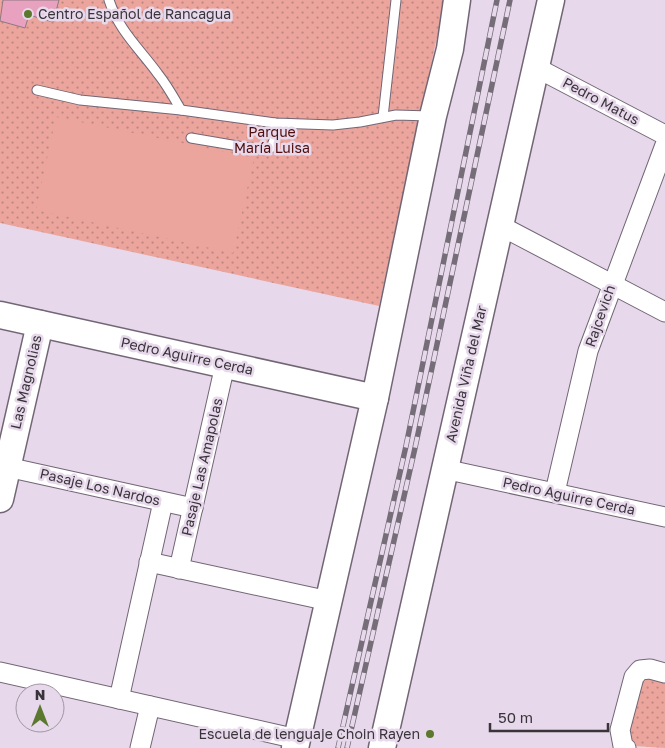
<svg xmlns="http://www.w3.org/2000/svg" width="665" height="748" font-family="'Golos Text',sans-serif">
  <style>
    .grass { fill: url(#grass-dots) }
    .pitch { fill: #eba59d }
    .building { fill: #e8a1be; stroke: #8e7981 }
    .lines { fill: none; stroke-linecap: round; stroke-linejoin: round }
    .lane-casing { stroke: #726675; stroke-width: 11 }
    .street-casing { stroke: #726675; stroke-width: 21 }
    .secondary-casing { stroke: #726675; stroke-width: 29 }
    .lane { stroke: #fff; stroke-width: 9 }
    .street { stroke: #fff; stroke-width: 19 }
    .secondary { stroke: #fff; stroke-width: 26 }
    .rail-casing { stroke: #756d77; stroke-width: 5.5 }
    .rail { stroke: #e7d9eb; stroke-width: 4; stroke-dasharray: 11; stroke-linecap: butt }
    .poi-dot { fill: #5b782e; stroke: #e7d9eb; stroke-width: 2 }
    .labels { text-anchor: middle; stroke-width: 5; stroke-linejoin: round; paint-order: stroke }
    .poi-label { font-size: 14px; fill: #39343a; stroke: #e7d9eb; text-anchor: start }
    .street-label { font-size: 14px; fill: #39343a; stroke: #e7d9eb }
    .park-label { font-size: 14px; fill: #4f0d0c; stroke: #e7d9eb }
  </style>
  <defs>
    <pattern id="grass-dots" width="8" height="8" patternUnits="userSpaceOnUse" patternTransform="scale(1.25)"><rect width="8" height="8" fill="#eba59d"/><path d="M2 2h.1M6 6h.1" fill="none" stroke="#bf8781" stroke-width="1.8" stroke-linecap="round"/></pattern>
  </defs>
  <rect width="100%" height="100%" fill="#e7d9eb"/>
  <g class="grass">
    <polygon points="0,0 445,0 379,306 0,223"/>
    <polygon points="641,677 665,680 665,748 634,746 625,731"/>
  </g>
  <polygon class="pitch" points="56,117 254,158 233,253 36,210"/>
  <polygon class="building" points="3,0 59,0 53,22 29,15 25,28 0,21"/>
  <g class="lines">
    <g class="lane-casing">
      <g id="lane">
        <path d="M109,0C119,31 139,48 158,74C167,85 174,98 181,110"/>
        <polyline points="37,90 80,100 181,110 275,123 333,125 360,122 396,115 430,116"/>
        <polyline points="383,117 396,0"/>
        <polyline points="191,138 262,150 271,148 274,140 275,123"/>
      </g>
    </g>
    <g class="street-casing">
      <g id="street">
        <polyline points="537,68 665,135"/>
        <polyline points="499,225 665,312"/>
        <polyline points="7,467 193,508"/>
        <polyline points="444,469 665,517"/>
        <polyline points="555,492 588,351 665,145"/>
        <polyline points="149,562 329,601"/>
        <polyline points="179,569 225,365"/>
        <polyline points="0,672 297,739"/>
        <polyline points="119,699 163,502"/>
        <polyline points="140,748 150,706"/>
        <polyline points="626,748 623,746 620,730 634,677 640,670 650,669 665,673"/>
      </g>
    </g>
    <g class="secondary-casing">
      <g id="secondary">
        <polyline points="0,315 375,398"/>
        <polyline points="0,499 40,324"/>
        <polyline points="295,748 375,398 433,116 450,49 457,0"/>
        <polyline points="382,748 551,0"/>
      </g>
    </g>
    <use href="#lane" class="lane"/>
    <use href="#street" class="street"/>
    <use href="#secondary" class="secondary"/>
    <g class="rail-casing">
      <g id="rail">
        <polyline points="338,748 406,446 497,0"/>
        <polyline points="347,748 415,448 510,0"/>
      </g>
    </g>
    <use href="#rail" class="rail"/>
  </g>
  <g class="poi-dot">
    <circle cx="28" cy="14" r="5"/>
    <circle cx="430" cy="734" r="5"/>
  </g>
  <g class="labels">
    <g class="poi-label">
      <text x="38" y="19">Centro Español de Rancagua</text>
      <text x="420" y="739" text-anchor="end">Escuela de lenguaje Choin Rayen</text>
    </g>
    <g class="street-label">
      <text transform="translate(601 101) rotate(28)" y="5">Pedro Matus</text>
      <text transform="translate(600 316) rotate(-71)" y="5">Rajcevich</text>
      <text transform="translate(187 356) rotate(12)" y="5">Pedro Aguirre Cerda</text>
      <text transform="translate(466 374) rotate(-77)" y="5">Avenida Viña del Mar</text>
      <text transform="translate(26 382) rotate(-77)" y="5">Las Magnolias</text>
      <text transform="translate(202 467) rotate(-77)" y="5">Pasaje Las Amapolas</text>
      <text transform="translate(100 487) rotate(13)" y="5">Pasaje Los Nardos</text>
      <text transform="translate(569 496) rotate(12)" y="5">Pedro Aguirre Cerda</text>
    </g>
    <g class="park-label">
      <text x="272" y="137">Parque<tspan x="272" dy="16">María Luisa</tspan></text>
    </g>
  </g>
  <g transform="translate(40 708)"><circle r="24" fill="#e7d9eb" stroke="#a197a4"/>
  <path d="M0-4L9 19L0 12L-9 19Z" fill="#5b782e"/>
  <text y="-8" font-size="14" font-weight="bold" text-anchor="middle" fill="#39343a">N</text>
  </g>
  <path d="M490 723v8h118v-8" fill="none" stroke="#39343a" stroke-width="2.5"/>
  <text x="498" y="723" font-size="15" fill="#39343a" stroke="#e7d9eb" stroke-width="4" paint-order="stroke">50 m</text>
</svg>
